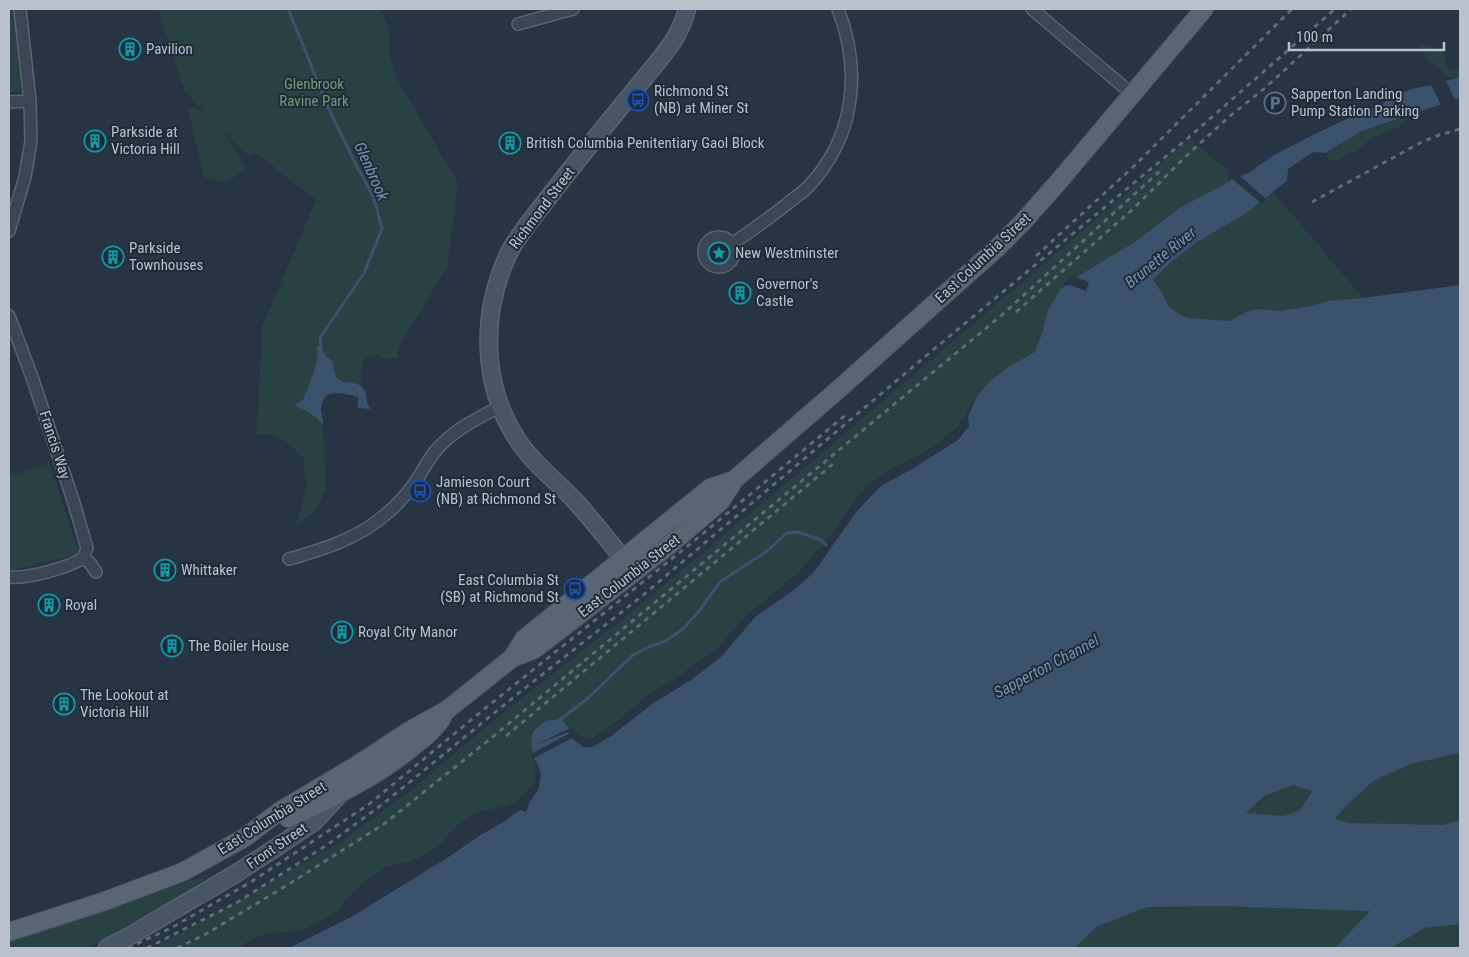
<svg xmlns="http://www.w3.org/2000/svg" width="1469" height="957" font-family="'Roboto Condensed',sans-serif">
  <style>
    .green { fill: #284244 }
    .water { fill: #3b526c; fill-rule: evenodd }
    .pier { fill: #263443 }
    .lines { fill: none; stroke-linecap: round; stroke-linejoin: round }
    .stream { stroke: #3b526c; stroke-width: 3 }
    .street-casing { stroke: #596470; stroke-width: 14 }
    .secondary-casing { stroke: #596470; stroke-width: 19 }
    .primary-casing { stroke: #444f5c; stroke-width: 20 }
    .street { stroke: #3a4653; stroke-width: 11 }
    .secondary { stroke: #485566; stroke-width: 16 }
    .primary { stroke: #586573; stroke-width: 18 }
    .rail { stroke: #5c6a7a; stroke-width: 3; stroke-dasharray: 5 5; stroke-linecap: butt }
    .labels { text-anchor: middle; stroke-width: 4; stroke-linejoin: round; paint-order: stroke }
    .poi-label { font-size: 15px; fill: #b8c1cc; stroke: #1f2b38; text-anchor: start }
    .park-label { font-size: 15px; fill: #6e9e76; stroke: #1f2b38 }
    .street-label { font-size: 15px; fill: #b8c1cc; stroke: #1f2b38 }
    .water-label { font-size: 16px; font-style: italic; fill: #7793b0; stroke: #1f2b38 }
  </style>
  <rect width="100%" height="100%" fill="#263443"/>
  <g class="green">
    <polygon points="9,9 14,9 21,92 9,92"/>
    <polygon points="158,9 379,9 389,29 389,53 397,79 458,183 447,267 398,348 397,358 380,359 380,355 363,358 360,395 315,393 319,419 323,425 326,489 314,513 296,525 307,487 303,457 289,443 271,435 257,435 262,327 316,200 256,153 249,156 223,130 246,169 226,183 204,177 187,106 204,111 185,91 184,85 182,83"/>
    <polygon points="1420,44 1442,51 1449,71 1460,68 1460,77 1452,78 1446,75 1438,67 1429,62"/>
    <polygon points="1409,116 1403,125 1374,137 1355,151 1331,162 1325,153 1362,131"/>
    <polygon points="1190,139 1228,170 1228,182 1248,173 1110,286 801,574 720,647 593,740 576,738 551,719 536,728 535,745 538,779 531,791 517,804 439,847 335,915 306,930 242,948 155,948 341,842 405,795 498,717 619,622 789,481"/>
    <polygon points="1273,192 1363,298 1327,301 1317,305 1279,311 1261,309 1229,321 1107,324 1171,262 1197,242 1219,229"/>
    <polygon points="49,463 79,553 15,570 9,570 9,476"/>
    <polygon points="1460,730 1460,833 1231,821 1229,790"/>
    <polygon points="210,874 183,895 106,939 85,948 9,948 9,943"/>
    <polygon points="1171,894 1386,909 1346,948 1026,948"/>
    <polygon points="1460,911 1460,948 1366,948"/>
  </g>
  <g class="water">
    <path d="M1460,77V98L1362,131L1325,153L1313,152L1288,169L1287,181L1245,214L1197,242L1171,262L1153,280L1162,293L1169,307L1179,314L1188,318L1229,321L1249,311L1261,309L1279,311L1317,305L1327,301L1363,298L1460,285V753L1410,764L1373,781L1344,808L1335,819L1348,823L1444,825L1460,820V924L1424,928L1391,948H1335L1370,911L1221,906L1147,907L1096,927L1075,948H242C262,942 289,937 308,929C350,909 388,881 428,857C456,839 488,824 516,805C523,800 535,789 537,779C541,764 521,739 539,726C548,719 552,719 563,721L576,738L593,740L684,676L801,574L860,497L921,458L958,429L977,396L990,381L1010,366L1035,352L1043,331L1048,310L1061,289L1075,278L1135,242L1181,207L1227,183L1241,171L1330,123L1411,89ZM1293,785L1313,791L1299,811L1284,816L1246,813L1264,796Z"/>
    <path d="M321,345L325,356C338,361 331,372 338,379C343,384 352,381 357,384C361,385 364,389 366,392L367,402L370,409L358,408V397C343,393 323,386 321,409C321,413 323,419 323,425C316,415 305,411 295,405L303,400C309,384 320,364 317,347Z"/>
  </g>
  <g class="pier">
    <polygon points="1451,77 1456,78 1446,81 1456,102 1442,107 1431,85 1411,89 1386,101 1381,105 1366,110 1317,133 1274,155 1248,173 1240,176 1267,200 1262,204 1230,177 1239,169 1264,155 1278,144 1310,125 1329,120 1370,97 1390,94 1411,87"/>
    <polygon points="1073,276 1089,282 1086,291 1070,285 1063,286 1064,283"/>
    <polygon points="977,396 968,416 969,426 958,440 912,469 881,486 856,512 814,572 794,590 756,616 721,657 691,680 655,702 610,737 592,747 583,747 572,738 532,759 531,754 570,733 568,732 535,745 562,732 572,728 580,737 592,738 607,729 646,697 682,674 719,646 743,618 799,572 814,553 825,543 858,495 872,481 893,468 919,455 947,436 957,427 966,415 968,410"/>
    <polygon points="534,759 538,765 541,774 540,781 538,790 529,803 527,810 525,812 521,810 514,814 505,821 479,836 450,856 353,916 289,948 240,948 241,946 254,938 270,933 289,932 306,928 335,913 358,888 371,877 385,867 410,861 427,854 443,841 454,828 472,815 482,811 506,806 516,802 532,786 535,778 535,769 533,761"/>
  </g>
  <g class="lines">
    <g class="stream">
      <polyline points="288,9 301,40 326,103 357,167 369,188 376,205 382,229 364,273 320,338 321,349"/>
      <polyline points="557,722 588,698 633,655 651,646 666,641 684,628 699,611 720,582 767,551 787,533 797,532 804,534 821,540 826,545"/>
    </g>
    <g class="street-casing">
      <g id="street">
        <polyline points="1032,9 1132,94"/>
        <polyline points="518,24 573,9"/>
        <polyline points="9,102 30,101"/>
        <polyline points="9,231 25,177 31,141 30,101 20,9"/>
        <circle cx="719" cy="252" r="15"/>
        <path d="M732,244C751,231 769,218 787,204C794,198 802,193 808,187C855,137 862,71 838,9"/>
        <polyline points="9,316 32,377 74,503 87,548 83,558"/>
        <polyline points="83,558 90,563 96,572"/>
        <path d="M289,559C324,549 357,539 385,515C396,506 406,495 414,484C422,473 428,459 437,449C455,429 478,418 501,406"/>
        <path d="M9,577C27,579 68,568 83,558"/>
      </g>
    </g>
    <g class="secondary-casing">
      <g id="secondary">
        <path d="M634,572C615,549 596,524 576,502C557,481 533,464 517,439C481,384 481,313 508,255C517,236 532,219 545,202C565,176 585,151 606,125C619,109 633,92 646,76C665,53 680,37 687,9"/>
        <polyline points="107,948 130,936 235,874 277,847 314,822 339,795"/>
      </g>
    </g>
    <g class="primary-casing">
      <g id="primary">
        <polyline points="512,658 524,639 710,488 734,480"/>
        <path d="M288,818C332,798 377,777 415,745C426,737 435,729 442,718"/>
        <polyline points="9,932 102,902 180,873 188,869 244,838 280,811 354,767 409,731 447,710 512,658 533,650 544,642 672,543 721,501 734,480 840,388 998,247 1023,222 1060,180 1204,9"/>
      </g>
    </g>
    <use href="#street" class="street"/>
    <use href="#secondary" class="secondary"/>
    <use href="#primary" class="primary"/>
    <g class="rail">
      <polyline points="1312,202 1420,143 1436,136 1460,129"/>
      <polyline points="1036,256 1133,167 1292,9"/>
      <polyline points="1016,312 1134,208 1185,157 1230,116 1265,88 1351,9"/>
      <polyline points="506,736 833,464"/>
      <polyline points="128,948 171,928 251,882 368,805 488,706 694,541 848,413"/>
      <polyline points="147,948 236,903 327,845 384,803 515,696 642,596 921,360 1188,138 1335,9"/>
      <polyline points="177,948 206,934 289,884 384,824 490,739 1002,315 1161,170"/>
    </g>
  </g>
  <defs>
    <g id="building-ring" transform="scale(1.125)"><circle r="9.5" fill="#1f2b38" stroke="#0f9aa8" stroke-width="1.5"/><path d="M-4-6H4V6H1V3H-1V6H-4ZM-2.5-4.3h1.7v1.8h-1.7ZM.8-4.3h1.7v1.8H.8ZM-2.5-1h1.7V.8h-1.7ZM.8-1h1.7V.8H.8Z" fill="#0f9aa8"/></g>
    <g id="bus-ring" transform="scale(1.125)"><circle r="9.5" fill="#1f2b38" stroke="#1a4fb4" stroke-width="1.5"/><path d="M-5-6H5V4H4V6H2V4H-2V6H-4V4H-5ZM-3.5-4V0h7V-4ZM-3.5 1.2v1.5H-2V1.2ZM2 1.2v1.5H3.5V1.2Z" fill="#1a4fb4"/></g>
    <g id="parking-ring" transform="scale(1.125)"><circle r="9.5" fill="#1f2b38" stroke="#5c6f8a" stroke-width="1.5"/><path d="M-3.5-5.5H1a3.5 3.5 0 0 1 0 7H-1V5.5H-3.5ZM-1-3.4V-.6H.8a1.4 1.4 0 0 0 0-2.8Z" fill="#5c6f8a"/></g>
    <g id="sight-ring" transform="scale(1.125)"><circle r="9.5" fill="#1f2b38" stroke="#0f9aa8" stroke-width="1.5"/><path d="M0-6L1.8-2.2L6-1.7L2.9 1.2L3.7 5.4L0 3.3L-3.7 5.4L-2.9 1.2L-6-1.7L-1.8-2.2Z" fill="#0f9aa8"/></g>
  </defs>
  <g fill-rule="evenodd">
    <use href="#building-ring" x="130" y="49"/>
    <use href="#bus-ring" x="638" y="100"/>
    <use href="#parking-ring" x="1275" y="103"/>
    <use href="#building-ring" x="95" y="141"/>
    <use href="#building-ring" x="510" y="143"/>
    <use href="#sight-ring" x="719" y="253"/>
    <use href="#building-ring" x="113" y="257"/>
    <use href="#building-ring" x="740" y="293"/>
    <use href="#bus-ring" x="420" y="491"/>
    <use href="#building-ring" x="165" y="570"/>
    <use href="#bus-ring" x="575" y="589"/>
    <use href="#building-ring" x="49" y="605"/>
    <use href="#building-ring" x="342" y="632"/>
    <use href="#building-ring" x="172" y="646"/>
    <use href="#building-ring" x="64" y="704"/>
  </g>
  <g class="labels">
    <g class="poi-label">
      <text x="146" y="54">Pavilion</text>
      <text x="654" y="96">Richmond St<tspan x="654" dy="17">(NB) at Miner St</tspan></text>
      <text x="1291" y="99">Sapperton Landing<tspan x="1291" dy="17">Pump Station Parking</tspan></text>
      <text x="111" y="137">Parkside at<tspan x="111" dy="17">Victoria Hill</tspan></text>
      <text x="526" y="148">British Columbia Penitentiary Gaol Block</text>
      <text x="129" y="253">Parkside<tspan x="129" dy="17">Townhouses</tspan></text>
      <text x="735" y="258">New Westminster</text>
      <text x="756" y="289">Governor's<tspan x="756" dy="17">Castle</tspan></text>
      <text x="436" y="487">Jamieson Court<tspan x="436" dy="17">(NB) at Richmond St</tspan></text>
      <text x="181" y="575">Whittaker</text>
      <text x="559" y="585" text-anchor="end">East Columbia St<tspan x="559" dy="17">(SB) at Richmond St</tspan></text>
      <text x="65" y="610">Royal</text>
      <text x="358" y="637">Royal City Manor</text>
      <text x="188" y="651">The Boiler House</text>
      <text x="80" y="700">The Lookout at<tspan x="80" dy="17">Victoria Hill</tspan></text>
    </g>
    <g class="park-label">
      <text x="314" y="89">Glenbrook<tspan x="314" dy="17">Ravine Park</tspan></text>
    </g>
    <g class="street-label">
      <text transform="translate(542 208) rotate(-53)" y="5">Richmond Street</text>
      <text transform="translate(983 258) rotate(-43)" y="5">East Columbia Street</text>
      <text transform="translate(55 445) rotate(72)" y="5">Francis Way</text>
      <text transform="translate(629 576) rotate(-38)" y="5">East Columbia Street</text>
      <text transform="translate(272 818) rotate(-32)" y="5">East Columbia Street</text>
      <text transform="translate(277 846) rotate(-34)" y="5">Front Street</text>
    </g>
    <g class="water-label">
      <text transform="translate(372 171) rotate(66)" y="6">Glenbrook</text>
      <text transform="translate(1160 257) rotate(-39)" y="6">Brunette River</text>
      <text transform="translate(1046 666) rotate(-28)" y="6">Sapperton Channel</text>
    </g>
  </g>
  <rect width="1469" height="957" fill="none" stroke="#b8c1cc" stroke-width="20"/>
  <path d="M1289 42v8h155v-8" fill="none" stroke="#b8c1cc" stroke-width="2.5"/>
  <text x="1296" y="42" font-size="15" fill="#b8c1cc" stroke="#1f2b38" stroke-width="4" paint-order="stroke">100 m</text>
</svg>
